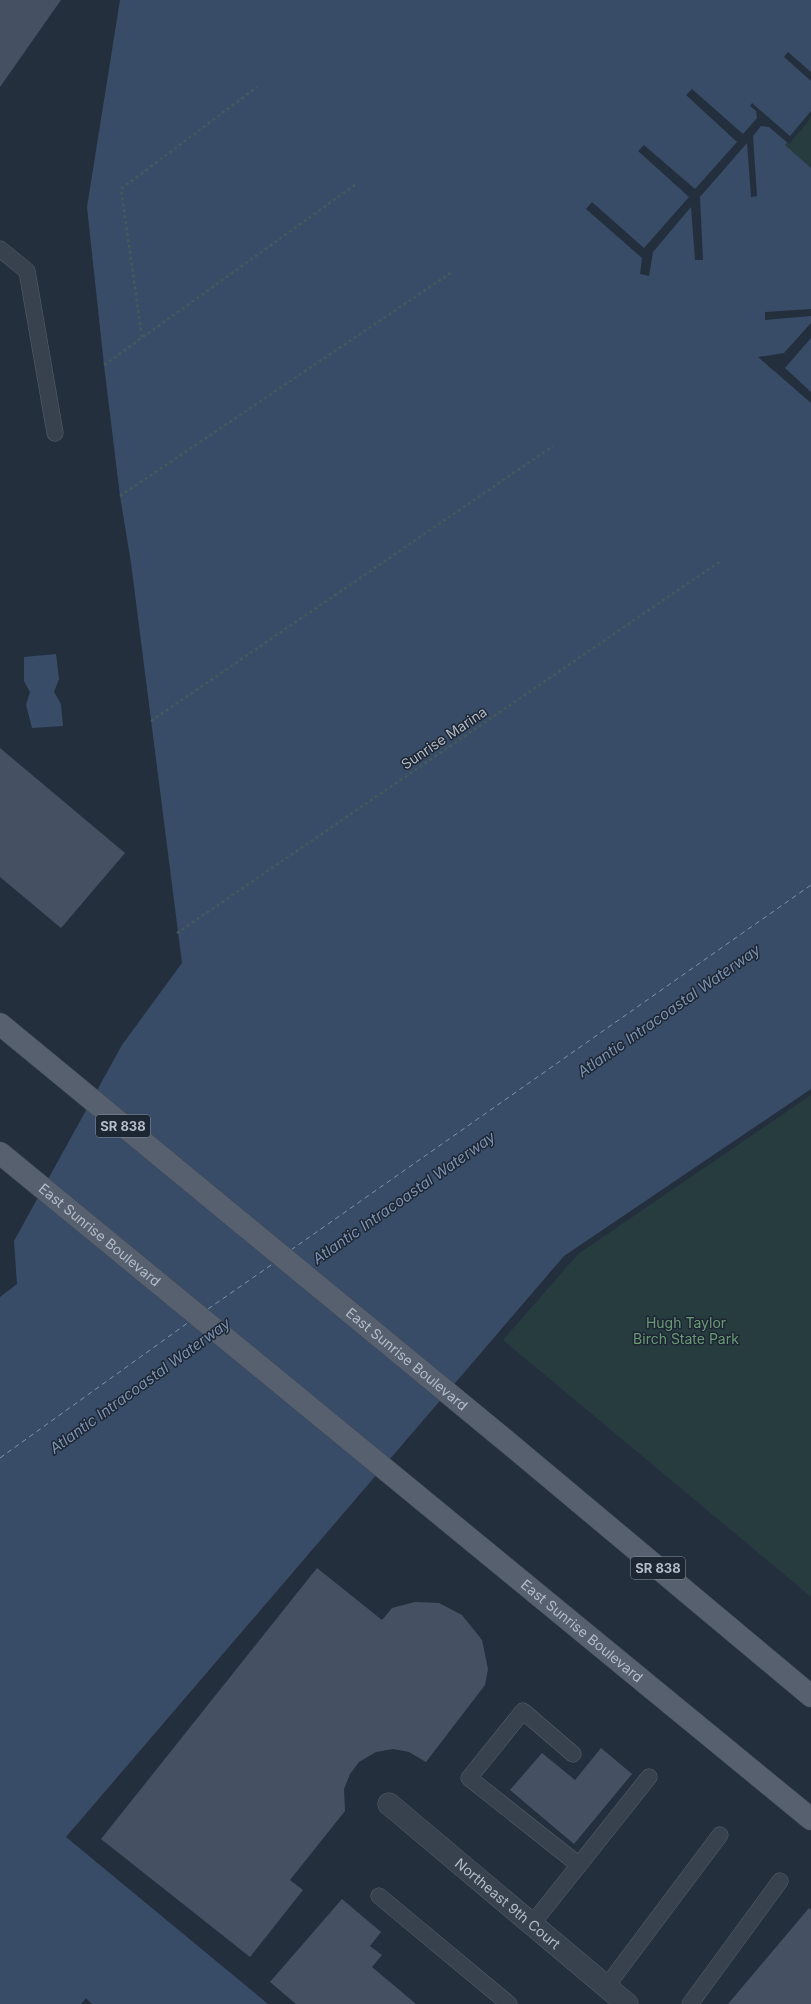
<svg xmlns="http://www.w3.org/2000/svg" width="811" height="2004" font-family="Inter,sans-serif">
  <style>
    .green { fill: #263c3f }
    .water { fill: #394c67 }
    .pier { fill: #242f3e }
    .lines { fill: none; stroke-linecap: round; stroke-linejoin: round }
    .ferry { stroke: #7c92b1; stroke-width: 1; stroke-dasharray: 5 4; stroke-linecap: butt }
    .building { fill: #455162 }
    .lane-casing { stroke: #565f6c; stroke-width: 17 }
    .street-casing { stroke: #565f6c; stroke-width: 23 }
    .primary-casing { stroke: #414a57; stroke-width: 23 }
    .path { stroke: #44595c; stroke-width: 2.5; stroke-dasharray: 3 3; stroke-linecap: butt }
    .lane { stroke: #38414e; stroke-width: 16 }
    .street { stroke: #38414e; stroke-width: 22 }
    .primary { stroke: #56606e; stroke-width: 22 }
    .labels { text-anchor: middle; stroke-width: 3; stroke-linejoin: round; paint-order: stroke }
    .shield { fill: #1d2633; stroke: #878f9c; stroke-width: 1 }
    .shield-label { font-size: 13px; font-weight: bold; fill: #b4bcc9 }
    .street-label { font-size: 14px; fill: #b4bcc9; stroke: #1d2633 }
    .park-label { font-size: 14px; fill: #6b9a76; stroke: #1d2633 }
    .water-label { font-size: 15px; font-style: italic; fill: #7c92b1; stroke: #1d2633 }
  </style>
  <rect width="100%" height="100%" fill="#242f3e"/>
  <g class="green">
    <polygon points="811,114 811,168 785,145"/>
    <polygon points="811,1095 811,1597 503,1340 578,1254"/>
  </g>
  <g class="water">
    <polygon points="120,0 811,0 811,114 785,145 811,168 811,1089 564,1256 66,1837 268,2004 92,2004 86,1998 81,2004 0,2004 0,1297 17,1284 14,1241 122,1045 182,963 131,563 120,496 104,365 87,207"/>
    <polygon points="56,654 59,679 54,692 61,704 63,726 32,728 26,705 30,692 24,681 24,657"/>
  </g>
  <g class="pier">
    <polygon points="788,52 811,72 811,81 784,57"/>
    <polygon points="692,89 743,134 757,118 756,111 750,106 752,103 790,136 811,111 811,118 789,144 769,127 761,126 753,136 757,196 751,197 747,143 700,197 703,260 695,260 691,207 653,252 649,276 640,274 642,258 586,209 592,202 644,248 689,197 638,151 644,145 695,189 737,142 686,95"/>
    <polygon points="811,309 811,316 765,320 765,312"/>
    <polygon points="811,323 811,338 785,368 811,392 811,403 758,357 784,353"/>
  </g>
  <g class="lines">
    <g class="ferry">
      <polyline points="291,1250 811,885"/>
      <polyline points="208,1309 274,1263"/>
      <polyline points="0,1458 189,1322"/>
    </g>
  </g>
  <g class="building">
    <polygon points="0,0 61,0 0,87"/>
    <polygon points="0,748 125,853 61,928 0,877"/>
    <polygon points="317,1568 382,1620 392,1608 415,1602 439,1603 462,1615 482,1640 488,1669 485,1685 426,1762 409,1752 393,1749 376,1752 359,1762 350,1774 344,1789 345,1811 290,1880 303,1890 250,1957 101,1839"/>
    <polygon points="601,1748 632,1774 574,1844 510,1790 542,1753 575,1780"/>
    <polygon points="342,1899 381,1932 370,1946 382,1955 372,1967 416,2004 296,2004 270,1982"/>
    <polygon points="809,1908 811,1910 811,2004 728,2004"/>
  </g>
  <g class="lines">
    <g class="lane-casing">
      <g id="lane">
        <polyline points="0,249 27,271 55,433"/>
        <polyline points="573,1754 523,1711 469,1778 579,1865"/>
        <polyline points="379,1896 509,2004"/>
        <polyline points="532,1924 649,1777"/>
        <polyline points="606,1987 720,1835"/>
        <polyline points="690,2004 780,1881"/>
      </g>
    </g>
    <g class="street-casing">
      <g id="street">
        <path id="s1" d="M389,1804L627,2004"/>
      </g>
    </g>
    <g class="primary-casing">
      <g id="primary">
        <path id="s2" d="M0,1024L505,1440L811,1696"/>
        <path id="s3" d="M0,1153L811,1819"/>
      </g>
    </g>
    <g class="path">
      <polyline points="142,337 121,189 257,87"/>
      <polyline points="104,365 356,184"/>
      <polyline points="120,496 452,272"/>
      <polyline points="151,721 553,446"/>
      <polyline points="177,933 722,560"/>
    </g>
    <use href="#lane" class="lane"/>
    <use href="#street" class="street"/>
    <use href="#primary" class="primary"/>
  </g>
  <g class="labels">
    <g class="shield">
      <rect x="96" y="1115" width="54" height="22" rx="3"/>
      <rect x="631" y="1557" width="54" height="22" rx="3"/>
    </g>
    <g class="shield-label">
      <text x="123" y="1131">SR 838</text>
      <text x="658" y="1573">SR 838</text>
    </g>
    <g class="street-label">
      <text transform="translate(444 738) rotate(-34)" y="5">Sunrise Marina</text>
      <text dy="5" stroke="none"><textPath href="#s3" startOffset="129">East Sunrise Boulevard</textPath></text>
      <text dy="5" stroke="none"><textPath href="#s2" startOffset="527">East Sunrise Boulevard</textPath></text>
      <text dy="5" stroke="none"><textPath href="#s3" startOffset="753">East Sunrise Boulevard</textPath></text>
      <text dy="5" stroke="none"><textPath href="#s1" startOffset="155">Northeast 9th Court</textPath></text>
    </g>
    <g class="park-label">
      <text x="686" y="1328">Hugh Taylor<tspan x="686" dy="16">Birch State Park</tspan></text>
    </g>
    <g class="water-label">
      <text transform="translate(669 1011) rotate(-35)" y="5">Atlantic Intracoastal Waterway</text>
      <text transform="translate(404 1198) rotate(-35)" y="5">Atlantic Intracoastal Waterway</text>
      <text transform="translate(140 1386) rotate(-36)" y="5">Atlantic Intracoastal Waterway</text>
    </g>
  </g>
</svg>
